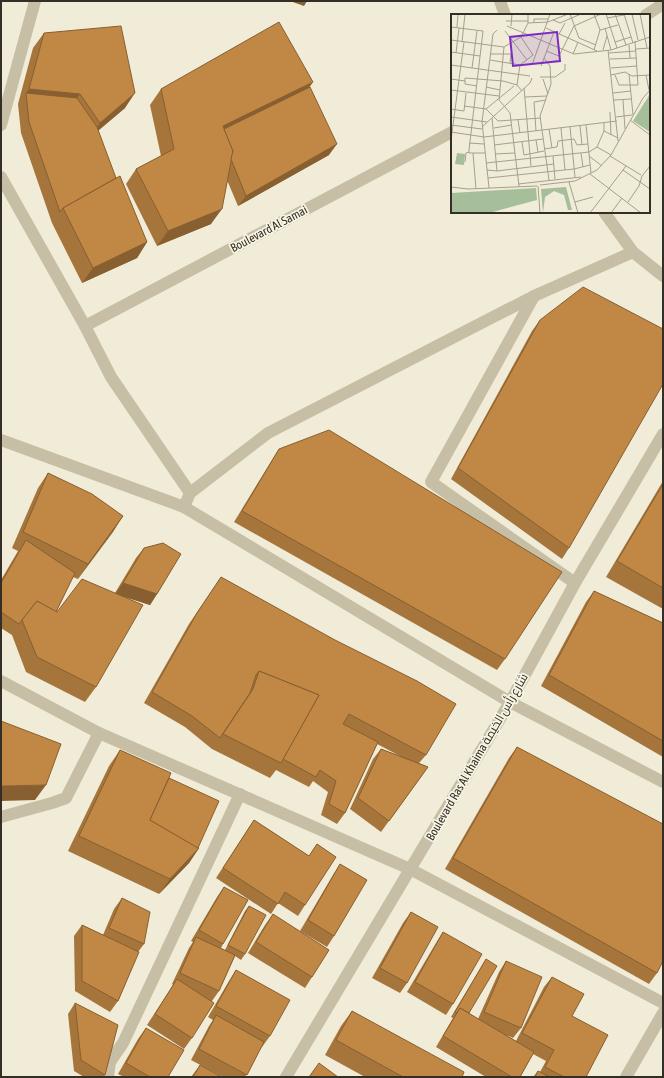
<svg xmlns="http://www.w3.org/2000/svg" width="664" height="1078" font-family="'Asap Condensed',Cairo,sans-serif">
  <style>
    .lines { fill: none; stroke-linecap: round; stroke-linejoin: round }
    .lane { stroke: #c7bfa5; stroke-width: 12 }
    .street { stroke: #c7bfa5; stroke-width: 12 }
    .wall { fill: #a6753b }
    .shaded-wall { fill: #875f30 }
    .building { fill: #c18845; stroke: #875f30 }
    .labels { text-anchor: middle; stroke-width: 3.5; stroke-linejoin: round; paint-order: stroke }
    .street-label { font-size: 12px; fill: #332e26; stroke: #f8f5e4 }
    .inset-road { fill: none; stroke: #a4a091; stroke-width: 1 }
    .view { fill: #7b2cbf; fill-opacity: 0.15; stroke: #7b2cbf; stroke-width: 2 }
    .inset-edge { fill: none; stroke: #332e26; stroke-width: 2 }
  </style>
  <rect width="100%" height="100%" fill="#f0ecd8"/>
  <g class="lines">
    <polyline class="lane" points="534,296 431,482 575,583"/>
    <g class="street">
      <polyline points="500,1 505,15"/>
      <polyline points="646,15 663,4"/>
      <polyline points="1,125 35,1"/>
      <polyline points="1,177 85,326 111,377 190,493"/>
      <polyline points="604,212 633,252 663,276"/>
      <polyline points="85,326 452,132"/>
      <polyline points="1,440 184,507 510,702 663,782"/>
      <polyline points="184,507 190,493 268,433 534,296 633,252"/>
      <polyline points="1,681 99,733 410,869 663,1003"/>
      <polyline points="1,817 52,803 66,798 99,733"/>
      <polyline points="108,1077 110,1062 123,1043 240,794"/>
      <polyline points="286,1077 510,702 575,583 663,434"/>
      <polyline points="626,1077 663,1013"/>
    </g>
  </g>
  <g class="wall">
    <polygon points="44,33 125,108 98,131 116,178 147,242 137,258 82,283 52,223 21,133 18,104 33,48"/>
    <polygon points="310,87 329,155 238,206 227,180 211,224 157,246 126,184 136,169 161,156 150,105 161,89"/>
    <polygon points="540,320 569,548 562,559 451,479 532,331"/>
    <polygon points="279,449 505,659 497,670 234,522 272,460"/>
    <polygon points="48,473 123,516 78,579 73,577 56,612 57,612 115,593 136,558 144,548 157,594 150,605 123,596 96,687 85,702 26,672 12,635 1,628 1,580 18,551 12,548 38,488"/>
    <polygon points="663,481 663,609 606,577"/>
    <polygon points="221,577 426,755 419,763 428,767 381,832 350,809 373,759 381,749 400,756 377,744 345,813 337,824 321,815 328,792 313,781 309,787 276,770 270,778 212,749 185,727 144,703 189,624"/>
    <polygon points="594,591 663,623 663,757 541,686 586,602"/>
    <polygon points="517,747 657,973 649,984 445,869 509,758"/>
    <polygon points="120,750 169,778 198,848 199,848 189,863 159,894 68,851 109,766"/>
    <polygon points="254,820 309,856 317,844 305,905 298,916 278,903 271,914 216,878"/>
    <polygon points="340,864 334,936 327,947 300,931 333,875"/>
    <polygon points="224,887 223,944 221,948 225,950 245,911 249,906 245,954 241,960 235,956 219,991 212,1001 192,1038 184,1049 147,1025 173,985 172,984 189,948 193,942 191,941 217,897"/>
    <polygon points="122,898 144,944 138,952 118,1001 110,1012 75,991 74,936 82,925 103,935 114,909"/>
    <polygon points="411,912 407,983 400,993 372,978 403,923"/>
    <polygon points="273,914 312,977 305,988 248,953 265,925"/>
    <polygon points="443,932 453,1004 446,1015 407,992 436,943"/>
    <polygon points="486,959 469,1013 478,1019 499,972 506,961 521,1028 513,1038 506,1035 516,1041 544,987 552,977 572,1016 586,1077 533,1077 538,1071 540,1072 546,1061 533,1054 520,1077 486,1077 436,1047 453,1018 451,1017"/>
    <polygon points="236,970 270,1036 262,1047 261,1047 245,1077 223,1077 191,1060 209,1026 213,1020 208,1017 229,981"/>
    <polygon points="75,1003 105,1075 103,1077 84,1077 74,1071 68,1014"/>
    <polygon points="352,1011 462,1077 365,1077 325,1055 341,1026"/>
    <polygon points="146,1028 168,1077 124,1077 118,1074 138,1039"/>
    <polygon points="200,1065 222,1077 191,1077"/>
  </g>
  <g class="shaded-wall">
    <polygon points="290,1 307,1 304,6"/>
    <polygon points="313,82 302,98 222,136 223,126"/>
    <polygon points="29,89 80,94 69,109 26,93"/>
    <polygon points="135,93 125,108 89,138 100,123"/>
    <polygon points="337,144 329,155 238,206 246,196"/>
    <polygon points="222,209 211,224 157,246 168,231"/>
    <polygon points="147,242 137,258 82,283 93,268"/>
    <polygon points="123,516 113,532 78,579 88,564"/>
    <polygon points="123,583 157,594 150,605 115,594"/>
    <polygon points="46,785 35,800 1,801 1,786"/>
    <polygon points="199,848 189,863 159,894 170,879"/>
  </g>
  <g class="building">
    <polygon points="279,22 313,82 223,126 233,151 222,209 168,231 136,169 174,149 161,89"/>
    <polygon points="121,26 135,93 100,123 80,94 29,89 44,33"/>
    <polygon points="310,87 337,144 246,196 231,159 233,151 224,129"/>
    <polygon points="26,93 77,98 97,127 116,178 63,208 60,212 29,122"/>
    <polygon points="120,176 147,242 93,268 63,208"/>
    <polygon points="583,287 663,329 663,384 569,548 458,468 540,320"/>
    <polygon points="329,430 562,572 505,659 242,511 279,449"/>
    <polygon points="48,473 92,494 123,516 88,564 23,532"/>
    <polygon points="663,484 663,588 617,561"/>
    <polygon points="26,540 75,573 56,612 37,601 19,624 1,612 1,583"/>
    <polygon points="163,543 181,554 157,594 123,583 144,548"/>
    <polygon points="221,577 335,640 417,681 456,704 426,755 349,714 343,724 378,742 345,813 329,804 336,781 320,770 316,777 283,759 319,695 259,671 256,675 250,693 220,738 192,716 152,692 197,613"/>
    <polygon points="82,579 143,605 96,687 37,657 22,620 37,601 57,612"/>
    <polygon points="594,591 663,623 663,741 549,675"/>
    <polygon points="259,671 319,695 281,763 223,734 253,689"/>
    <polygon points="1,721 61,744 46,785 1,786"/>
    <polygon points="517,747 663,824 663,961 657,973 453,858"/>
    <polygon points="381,749 428,767 389,821 358,798"/>
    <polygon points="120,750 171,773 150,820 199,848 170,879 79,836"/>
    <polygon points="169,778 219,801 198,848 150,820"/>
    <polygon points="254,820 309,856 317,844 336,857 305,905 285,892 278,904 223,868"/>
    <polygon points="340,864 367,880 334,936 308,920"/>
    <polygon points="224,887 248,900 223,944 199,930"/>
    <polygon points="122,898 150,912 144,944 109,928"/>
    <polygon points="249,906 266,915 245,954 228,945"/>
    <polygon points="411,912 438,927 407,983 380,968"/>
    <polygon points="273,914 329,950 312,977 256,942"/>
    <polygon points="82,925 139,952 118,1001 82,981"/>
    <polygon points="443,932 482,954 453,1004 415,982"/>
    <polygon points="196,937 235,955 219,991 180,973"/>
    <polygon points="486,959 497,966 469,1013 460,1008 457,1013 455,1012"/>
    <polygon points="506,961 542,977 521,1028 484,1012"/>
    <polygon points="236,970 290,1000 270,1036 216,1006"/>
    <polygon points="552,977 584,994 572,1016 608,1035 586,1077 564,1077 545,1067 554,1050 522,1033"/>
    <polygon points="177,979 214,1003 192,1038 155,1014"/>
    <polygon points="75,1003 118,1025 105,1075 81,1060"/>
    <polygon points="460,1008 534,1052 520,1077 512,1077 443,1036"/>
    <polygon points="352,1011 464,1072 462,1077 403,1077 336,1040"/>
    <polygon points="216,1015 264,1042 247,1075 199,1049"/>
    <polygon points="146,1028 184,1050 168,1077 150,1077 126,1063"/>
    <polygon points="319,1063 338,1077 309,1077"/>
    <polygon points="200,1065 222,1077 193,1077"/>
    <polygon points="538,1071 550,1077 535,1077"/>
  </g>
  <g class="labels">
    <g class="street-label">
      <text transform="translate(269 229) rotate(-28)" y="4">Boulevard Al Samai</text>
      <text transform="translate(477 757) rotate(-60)" y="4">Boulevard Ras Al Khaima شارع رأس الخيمة</text>
    </g>
  </g>
  <g transform="translate(451 14)">
    <rect width="199" height="199" fill="#f0ecd8"/>
    <path d="M115,173L121,196H117L113,181L103,177L94,183L92,199L90,175Z" fill="#a6be99"/>
    <path d="M85,174L86,186L38,199H0V179Z" fill="#a6be99"/>
    <path d="M199,80V118L182,107Z" fill="#a6be99"/>
    <path d="M6,139L14,140L13,151L4,150Z" fill="#a6be99"/>
    <path class="inset-road" d="M119,0L128,24L145,31M143,0L149,16M155,0L166,34M164,0L175,31M173,0L182,29M181,0L187,26M189,0L196,34M156,4L173,1M102,6L109,9L130,0M55,7H77M77,9L97,8L117,0M83,9V5H97M56,12L123,40L160,36L199,23M60,12L61,0M0,13L32,17L18,136V139H34M6,13L7,0M95,14L146,37M154,14L160,36M149,16L167,11M54,17L76,46M108,20L114,9M70,23L82,41M0,26L53,33L70,23L77,9V0M11,28L14,0M164,28L180,23M178,31L179,44M53,33L48,86L59,99L68,172M185,35L199,34M143,36L149,16M152,36L156,22M157,36L167,127M95,37L108,42L123,12L150,0M0,38L29,42M5,39L8,14M158,39L185,37M40,40H60L59,49M122,40L127,28M93,44L99,52L100,70L89,102L98,166M159,45L186,44M39,46L69,51M0,51L79,62M81,51L99,0M90,52L103,18M21,54L26,17M160,54L186,52M178,60L182,101M160,61L174,58L181,62L199,61M164,61L168,71H187L184,27M195,61L198,76M89,63H104L114,56V50M0,65L14,67M92,65L97,80M26,72L14,70V64L52,67L66,71M35,73L49,76M73,74L80,152M0,76L48,82M71,77L66,71L69,51L82,41M162,79L180,77M74,83L96,82M163,86L180,85M172,86L174,115M13,92L35,95L47,107L90,104M0,95L13,97L15,79M35,95L63,72M159,98L160,121M0,103L36,108M165,103L181,101M41,104L46,157M67,106L69,119M179,106L199,121M153,108V117L167,124M0,111L31,115M135,111L140,159M129,112L131,131M31,113L79,69L81,64M119,113L124,163M43,114L61,111M110,114L114,156M98,115L101,134M85,117L83,88L95,86M0,118L33,123L166,107M0,126L13,28M85,126L87,138M71,128L73,141L93,137M18,129L33,130M43,131L92,125M146,133L160,141M93,135L106,133L107,127L123,125L126,131L137,130M22,139L25,175M130,139L132,153M44,140L64,139M102,142L104,165M138,142L151,152M159,142L190,161M14,148L15,139L18,138M35,149L138,138L146,133L153,117M36,156L46,157L103,150M172,156L199,175M139,160L190,199M37,164L123,155L139,151M118,168L127,199M67,170L130,163M89,171L124,167L146,156L160,141L192,84L199,76M87,172L89,199M0,173L17,175L86,172M38,174L31,108L42,20L46,16M124,188L142,183M177,188L188,172L191,162L199,152M139,199L175,152M160,199L171,184"/>
    <path class="view" d="M106,18L109,47L62,52L59,23Z"/>
    <rect width="199" height="199" class="inset-edge"/>
  </g>
  <rect width="664" height="1078" fill="none" stroke="#332e26" stroke-width="4"/>
</svg>
